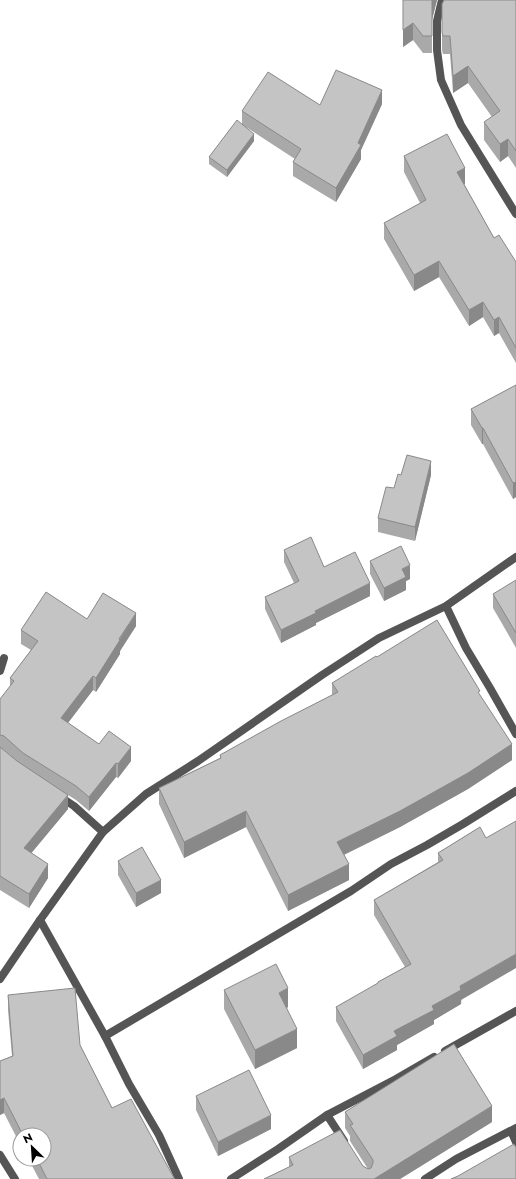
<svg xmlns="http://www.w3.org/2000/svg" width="516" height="1179" font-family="Jost,sans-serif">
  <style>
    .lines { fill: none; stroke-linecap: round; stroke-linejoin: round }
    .minor { stroke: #555; stroke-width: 8 }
    .wall { fill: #a9a9a9; fill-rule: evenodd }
    .shaded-wall { fill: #898989 }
    .building { fill: #c4c4c4; stroke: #898989 }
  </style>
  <rect width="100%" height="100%" fill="#fff"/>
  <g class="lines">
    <g class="minor">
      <polyline points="442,0 437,21 437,50 441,80 461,125 516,214"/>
      <polyline points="446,606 466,648 490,688 516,734"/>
      <polyline points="0,671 4,658"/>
      <polyline points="59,796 74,806 103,832"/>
      <polyline points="40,920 105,1036 129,1084 159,1135 179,1179"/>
      <polyline points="0,979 40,920 103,832 146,794 198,761 322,675 379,638 446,606 516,557"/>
      <polyline points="105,1036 351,891 391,864 427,845 463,824 516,791"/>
      <polyline points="445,1051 516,1011"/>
      <polyline points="327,1115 344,1141"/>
      <polyline points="511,1131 516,1142"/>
      <polyline points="0,1155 15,1179"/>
      <polyline points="231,1179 278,1149 327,1115 396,1079 434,1057"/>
      <polyline points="425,1179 456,1159 516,1128"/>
    </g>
  </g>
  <g class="wall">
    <polygon points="403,0 437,0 432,19 432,53 423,53 413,40 403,47"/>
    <polygon points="516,0 516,168 508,156 500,162 484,140 484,122 492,117 468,83 453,93 450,54 443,54 442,50 442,4"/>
    <polygon points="382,104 361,150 361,159 336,202 293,176 293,162 295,159 246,127 254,141 227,177 209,164 209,157 242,124 242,111 320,105"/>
    <polygon points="404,156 465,184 464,184 494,238 516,262 516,363 499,333 494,336 483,317 469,326 439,277 414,291 384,239 384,223 420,203 404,172"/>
    <polygon points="516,385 516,497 513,499 483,444 482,444 471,425 471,409"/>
    <polygon points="401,475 431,475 415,541 378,532 378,518"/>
    <polygon points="284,550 324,567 370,596 316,623 316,625 281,643 265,609 265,597 294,583 284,562"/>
    <polygon points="370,561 410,579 406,581 406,590 384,601 370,574"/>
    <polygon points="516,581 516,648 493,608 493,594"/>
    <path d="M87,619L136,626L120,651V654L96,692L93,690L68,723L99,744L131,761L118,778L116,777L89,811L76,800L68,795V809L31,853L48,878L29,908L0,890V891V699L10,687V678L31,650L21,644V630ZM3,750H4L19,763L17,761Z"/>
    <polygon points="377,657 480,695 512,760 468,789 400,827 344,855 349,880 288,911 246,827 184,858 159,804 159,788 220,758 220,755 332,695 332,683"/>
    <polygon points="480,827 461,1004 434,1020 434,1024 397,1045 397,1050 363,1069 336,1021 336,1007 378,984 378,982 405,967 374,915 374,900 438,862 438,853"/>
    <polygon points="118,861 161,893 136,907 118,875"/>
    <polygon points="224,990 288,1007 287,1008 297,1048 255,1069 224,1009"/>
    <polygon points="8,995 80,1045 112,1108 174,1179 39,1179 29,1160 28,1159 44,1159 44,1135 20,1135 20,1144 4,1113 0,1115 0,1061 12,1056 8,1010"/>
    <polygon points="196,1096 271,1129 218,1156 196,1110"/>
    <polygon points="345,1112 492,1122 400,1179 264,1179 289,1167 289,1157 363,1166 368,1169 350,1141 350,1136 345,1128"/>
  </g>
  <g class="shaded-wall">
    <polygon points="432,0 437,0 432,20"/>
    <polygon points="413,23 413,40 403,47 403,30"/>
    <polygon points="468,66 468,83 453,93 453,76"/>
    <polygon points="382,90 382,104 361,150 361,159 336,202 336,188 358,143"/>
    <polygon points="254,134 254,141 227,177 227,170"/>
    <polygon points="508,139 508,156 500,162 500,144"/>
    <polygon points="465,168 465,184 457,188 457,172"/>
    <polygon points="439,261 439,277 414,291 414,275"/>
    <polygon points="483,302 483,317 469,326 469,310"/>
    <polygon points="499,317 499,333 494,336 494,320"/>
    <rect x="482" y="428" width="1" height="16"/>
    <polygon points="431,461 431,475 415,541 415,527"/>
    <polygon points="516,482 516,497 513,499 513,483"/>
    <polygon points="410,565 410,579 406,581 406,590 384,601 384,588 402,569"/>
    <polygon points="370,583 370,596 316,623 316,625 281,643 281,630 315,611"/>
    <polygon points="136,613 136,626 120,651 120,654 96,692 96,678"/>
    <polygon points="93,676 93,690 61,732 61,718"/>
    <polygon points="512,744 512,760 468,789 400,827 337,858 337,842"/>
    <polygon points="131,747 131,761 118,778 118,764"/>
    <polygon points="116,763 116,777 89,811 89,797"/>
    <polygon points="68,795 68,809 24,862 24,848"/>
    <polygon points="246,811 246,827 184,858 184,842"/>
    <polygon points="48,864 48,878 29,908 29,894"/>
    <polygon points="349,864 349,880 288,911 288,895"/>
    <polygon points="161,880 161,893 136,907 136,893"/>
    <polygon points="516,954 516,968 461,1000 461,1004 434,1020 434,1024 397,1045 397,1050 363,1069 363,1055 394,1031 432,1006 460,986"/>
    <polygon points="288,988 288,1007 279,1012 279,993"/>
    <polygon points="297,1029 297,1048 255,1069 255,1050"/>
    <polygon points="4,1098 4,1113 0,1115 0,1100"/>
    <polygon points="492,1106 492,1122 400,1179 374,1179"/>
    <polygon points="271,1115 271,1129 218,1156 218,1142"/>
  </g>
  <g class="building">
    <polygon points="403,0 432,0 432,36 423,36 413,23 403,30"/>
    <polygon points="444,0 516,0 516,151 508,139 500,144 484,122 500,111 468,66 453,76 450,36 443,36 442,32 442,4"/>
    <polygon points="336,70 382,90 358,143 361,145 336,188 293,162 301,149 242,111 268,72 320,105"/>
    <polygon points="237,120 254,134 227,170 209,157"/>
    <polygon points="447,134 465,168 457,172 494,238 499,235 516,262 516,348 499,317 494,320 483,302 469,310 439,261 414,275 384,223 426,200 404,156"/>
    <polygon points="516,385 516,482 513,483 483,428 482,428 471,409"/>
    <polygon points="407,455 431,461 415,527 378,518 386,487 394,488 398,474 401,475"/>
    <polygon points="311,537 324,567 355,552 370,583 315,611 316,613 281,630 265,597 299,581 284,550"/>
    <polygon points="401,546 410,565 402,569 406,577 384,588 370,561"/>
    <polygon points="516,580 516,633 493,594"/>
    <polygon points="46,592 87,619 103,593 136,613 119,639 120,640 96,678 93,676 61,718 99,744 109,731 131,747 118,764 116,763 89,797 76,786 23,753 4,736 0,735 0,699 14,681 10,678 38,641 21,630"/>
    <polygon points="437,620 480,691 478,692 512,744 468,773 400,811 337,842 349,864 288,895 246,811 184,842 159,788 221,758 220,755 281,721 338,692 332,683 376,656 377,657"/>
    <polygon points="0,747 17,761 68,795 24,848 48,864 29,894 0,876 0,877"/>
    <polygon points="516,821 516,954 460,986 461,990 432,1006 434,1010 394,1031 397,1036 363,1055 336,1007 378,983 378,982 411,964 374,900 443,860 438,853 480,827 486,838"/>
    <polygon points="142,847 161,880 136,893 118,861"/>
    <polygon points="276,964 288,988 279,993 297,1029 255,1050 224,990"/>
    <polygon points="75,988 80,1045 112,1108 131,1099 174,1178 171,1179 47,1179 37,1159 44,1159 44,1135 23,1135 4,1098 0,1100 0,1061 13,1056 8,995"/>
    <polygon points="454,1044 492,1106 374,1179 264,1179 293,1165 289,1157 340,1130 363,1166 368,1169 371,1168 373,1163 373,1160 350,1125 353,1124 345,1112"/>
    <polygon points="249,1070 271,1115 218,1142 196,1096"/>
    <polygon points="514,1144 516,1148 516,1179 451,1179 458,1176"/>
  </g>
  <g transform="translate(32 1147) rotate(335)"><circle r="19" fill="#ffffff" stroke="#999999"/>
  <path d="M0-3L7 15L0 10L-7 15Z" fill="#000000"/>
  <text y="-6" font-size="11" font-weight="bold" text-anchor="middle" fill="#000000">N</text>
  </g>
</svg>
